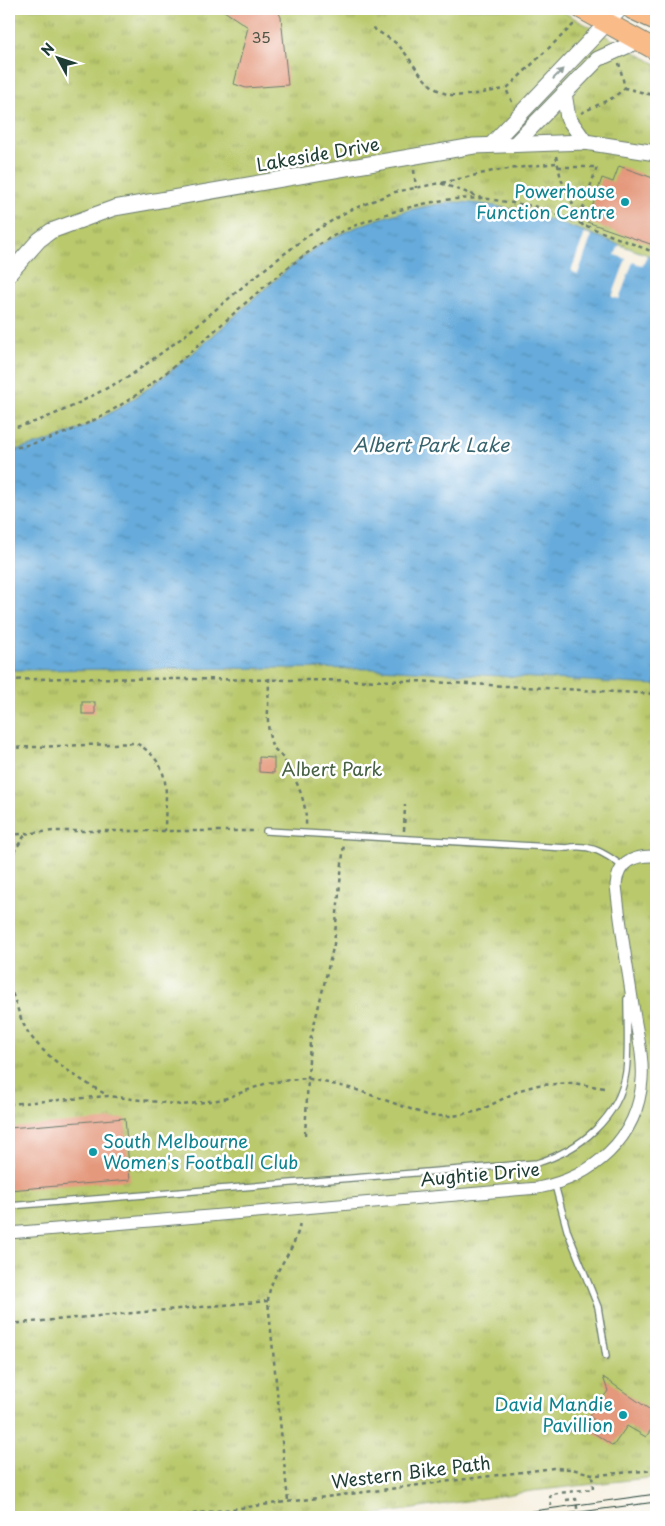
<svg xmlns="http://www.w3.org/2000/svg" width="665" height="1526" font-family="'Playpen Sans',sans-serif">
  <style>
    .park { fill: url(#park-tufts); stroke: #6c8350 }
    .water { fill: url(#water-ripples); stroke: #427488 }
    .pier { fill: #f5eedc }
    .building { fill: #e4987b }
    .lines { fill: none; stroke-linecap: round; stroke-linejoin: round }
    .service-casing { stroke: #6a7b6f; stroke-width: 8 }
    .minor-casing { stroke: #6a7b6f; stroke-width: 13 }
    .tertiary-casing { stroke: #6a7b6f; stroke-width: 17 }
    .trunk-casing { stroke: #6a7b6f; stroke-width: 22 }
    .path { stroke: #6a7b6f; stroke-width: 2.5; stroke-dasharray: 4 4; stroke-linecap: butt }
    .service { stroke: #fff; stroke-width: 5.5 }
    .minor { stroke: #fff; stroke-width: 11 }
    .tertiary { stroke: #fff; stroke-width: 15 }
    .trunk { stroke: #f9bc89; stroke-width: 20 }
    .tram { stroke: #1f3d34; stroke-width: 1 }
    .oneway { fill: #8f9e9a }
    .culture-dot { fill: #0f9aa8; stroke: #fff; stroke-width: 2 }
    .labels { text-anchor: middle; stroke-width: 5; stroke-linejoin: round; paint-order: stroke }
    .number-label { font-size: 15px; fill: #505446 }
    .street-label { font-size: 18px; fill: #1f3d34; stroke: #fff }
    .culture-label { font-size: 18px; fill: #0d838f; stroke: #fff; text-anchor: end }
    .park-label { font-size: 18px; fill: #466042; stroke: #fff }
    .water-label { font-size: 19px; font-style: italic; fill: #38646e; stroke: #fff }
  </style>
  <defs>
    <pattern id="park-tufts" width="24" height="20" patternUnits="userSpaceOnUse" patternTransform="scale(1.25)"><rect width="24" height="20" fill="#b9c96c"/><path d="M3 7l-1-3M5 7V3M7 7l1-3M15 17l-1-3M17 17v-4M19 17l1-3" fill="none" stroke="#96a45a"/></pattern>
    <pattern id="water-ripples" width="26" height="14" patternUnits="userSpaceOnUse" patternTransform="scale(1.25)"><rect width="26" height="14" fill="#66abdb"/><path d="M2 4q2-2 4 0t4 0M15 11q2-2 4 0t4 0" fill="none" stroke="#538cb2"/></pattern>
  </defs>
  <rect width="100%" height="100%" fill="#fff"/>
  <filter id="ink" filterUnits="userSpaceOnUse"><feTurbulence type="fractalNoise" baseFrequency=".02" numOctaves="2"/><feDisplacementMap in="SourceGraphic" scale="10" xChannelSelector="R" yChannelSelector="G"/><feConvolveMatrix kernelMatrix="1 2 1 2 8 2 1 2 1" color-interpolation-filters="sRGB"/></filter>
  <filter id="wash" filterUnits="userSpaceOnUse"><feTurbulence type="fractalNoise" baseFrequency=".0096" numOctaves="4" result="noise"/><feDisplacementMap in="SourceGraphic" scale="20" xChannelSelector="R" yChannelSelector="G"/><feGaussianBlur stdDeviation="1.12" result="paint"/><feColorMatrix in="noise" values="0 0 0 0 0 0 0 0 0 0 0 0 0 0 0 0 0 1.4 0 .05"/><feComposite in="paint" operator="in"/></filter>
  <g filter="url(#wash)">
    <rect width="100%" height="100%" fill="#f5eedc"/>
    <polygon class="park" points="9,9 558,9 656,64 656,1477 532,1491 360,1517 9,1517"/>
    <path class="water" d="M453,202C524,203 590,235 656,258V685L380,669L276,668L9,670V451C105,434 174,371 244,308C268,287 293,262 321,245C359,222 408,208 453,202Z"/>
    <g class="pier">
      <polygon points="585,233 592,235 578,274 571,271"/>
      <polygon points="619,245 647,255 643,266 633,262 619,299 612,297 626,259 615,255"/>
    </g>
    <g id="blocks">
      <g class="building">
        <polygon points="221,9 277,9 281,17 288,85 246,88 234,84 248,27"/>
        <polygon points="619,166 656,179 656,246 587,222 602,178 613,182"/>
        <rect x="82" y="702" width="13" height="12"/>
        <polygon points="259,757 274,758 274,773 259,772"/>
        <polygon points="125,1118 130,1180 9,1190 9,1128"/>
        <polygon points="603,1377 656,1414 656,1422 646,1437 627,1426 613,1446 591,1431 597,1422 589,1416 608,1391"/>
      </g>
    </g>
  </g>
  <g filter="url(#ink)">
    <use href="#blocks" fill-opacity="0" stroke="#6a7b6f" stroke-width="1"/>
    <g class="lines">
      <g class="service-casing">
        <g id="service">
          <path d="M266,831L567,848C589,843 605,853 622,866"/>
          <polyline points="555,1185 567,1230 598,1307 606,1356"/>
          <path d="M9,1206L537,1163C579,1150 619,1119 626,1072C629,1049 627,1022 627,999"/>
        </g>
      </g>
      <g class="minor-casing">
        <path id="minor" d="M9,1233L538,1188C593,1177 638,1139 642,1080C644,1055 636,1029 633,1005C627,965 620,925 616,885C618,861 635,855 656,856"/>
      </g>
      <g class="tertiary-casing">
        <g id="tertiary">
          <polyline points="564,93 568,118 585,142"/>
          <polyline points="516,143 598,59 638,41"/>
          <polyline points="491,145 620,9"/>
          <polyline points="9,274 39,240 51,231 114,208 474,146 585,142 656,153"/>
        </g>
      </g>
      <g class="trunk-casing">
        <g id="trunk">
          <polyline points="582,9 656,50"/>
          <polyline points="632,9 656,20"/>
        </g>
      </g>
      <g class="path">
        <path d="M373,28C381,34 392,39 399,46C415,63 425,91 452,95C469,97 489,91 506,89"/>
        <polyline points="619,63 625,88 656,96"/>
        <polyline points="512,102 506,89 573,25 578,26"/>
        <polyline points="581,113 614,97 625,88"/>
        <polyline points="556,156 561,179 583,226"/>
        <polyline points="558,167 597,167 580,216"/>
        <polyline points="414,170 416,188"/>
        <polyline points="442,183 493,171 556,163"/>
        <polyline points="9,429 38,421 69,408 130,376 183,337 252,279 310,234 348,211 395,192 440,183 482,198 538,207 656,253"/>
        <path d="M9,449C153,421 210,317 322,243C352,222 418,202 454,199C463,198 472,199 481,198"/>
        <path d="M269,678C269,698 265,726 272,745C274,750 281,754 284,760C296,779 307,801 306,825"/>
        <polyline points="9,680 66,678 414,681 656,694"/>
        <path d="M9,748L136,743C174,765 165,792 165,831"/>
        <polyline points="404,831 405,805"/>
        <polyline points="9,835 54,831 257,831"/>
        <polyline points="9,859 27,832"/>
        <path d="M9,986C16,1000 18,1015 26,1029C42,1056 80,1080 107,1095"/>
        <polyline points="9,1104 108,1096 183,1105 224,1099 267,1083 306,1078 354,1089 430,1116 453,1116 479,1111 520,1090 538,1085 573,1083 604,1088"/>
        <polyline points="305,1135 310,1041 334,944 344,843"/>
        <path d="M268,1301C270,1270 298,1251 300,1220"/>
        <polyline points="9,1324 268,1301 288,1501"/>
        <polyline points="566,1500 576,1499 578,1517"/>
        <polyline points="551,1506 550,1494 593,1489 592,1474"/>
        <polyline points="169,1517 553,1468 572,1469 596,1475 656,1470"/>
        <polyline points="589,1517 591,1517"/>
      </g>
      <use href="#service" class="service"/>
      <use href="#minor" class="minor"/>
      <use href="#tertiary" class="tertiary"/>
      <use href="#trunk" class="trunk"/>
      <g class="tram">
        <polyline points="565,1514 656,1502"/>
        <polyline points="490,1517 656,1494"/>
      </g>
    </g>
    <defs><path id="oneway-solid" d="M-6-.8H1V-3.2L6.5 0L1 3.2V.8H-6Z" transform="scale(1.25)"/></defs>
    <use class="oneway" href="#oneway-solid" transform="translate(558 74) rotate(-46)"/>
  </g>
  <g class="culture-dot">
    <circle cx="625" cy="202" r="5"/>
    <circle cx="93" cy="1152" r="5"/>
    <circle cx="623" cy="1415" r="5"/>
  </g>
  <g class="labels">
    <g class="number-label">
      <text x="261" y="43">35</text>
    </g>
    <g class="street-label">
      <text transform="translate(318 155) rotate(-10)" y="6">Lakeside Drive</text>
      <text transform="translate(480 1175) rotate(-5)" y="6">Aughtie Drive</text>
      <text transform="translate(411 1473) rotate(-7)" y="6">Western Bike Path</text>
    </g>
    <g class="culture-label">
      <text x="615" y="198">Powerhouse<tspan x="615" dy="21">Function Centre</tspan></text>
      <text x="103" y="1148" text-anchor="start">South Melbourne<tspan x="103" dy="21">Women's Football Club</tspan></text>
      <text x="613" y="1411">David Mandie<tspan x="613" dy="21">Pavillion</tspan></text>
    </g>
    <g class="park-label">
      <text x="332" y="776">Albert Park</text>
    </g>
    <g class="water-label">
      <text x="431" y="452">Albert Park Lake</text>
    </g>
  </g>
  <rect width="665" height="1526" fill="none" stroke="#fff" stroke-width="30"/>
  <g transform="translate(58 58) rotate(310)" stroke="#ffffff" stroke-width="4" paint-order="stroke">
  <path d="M0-4L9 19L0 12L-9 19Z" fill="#1f3d34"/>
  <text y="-8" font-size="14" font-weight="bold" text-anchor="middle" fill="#1f3d34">N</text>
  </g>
</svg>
